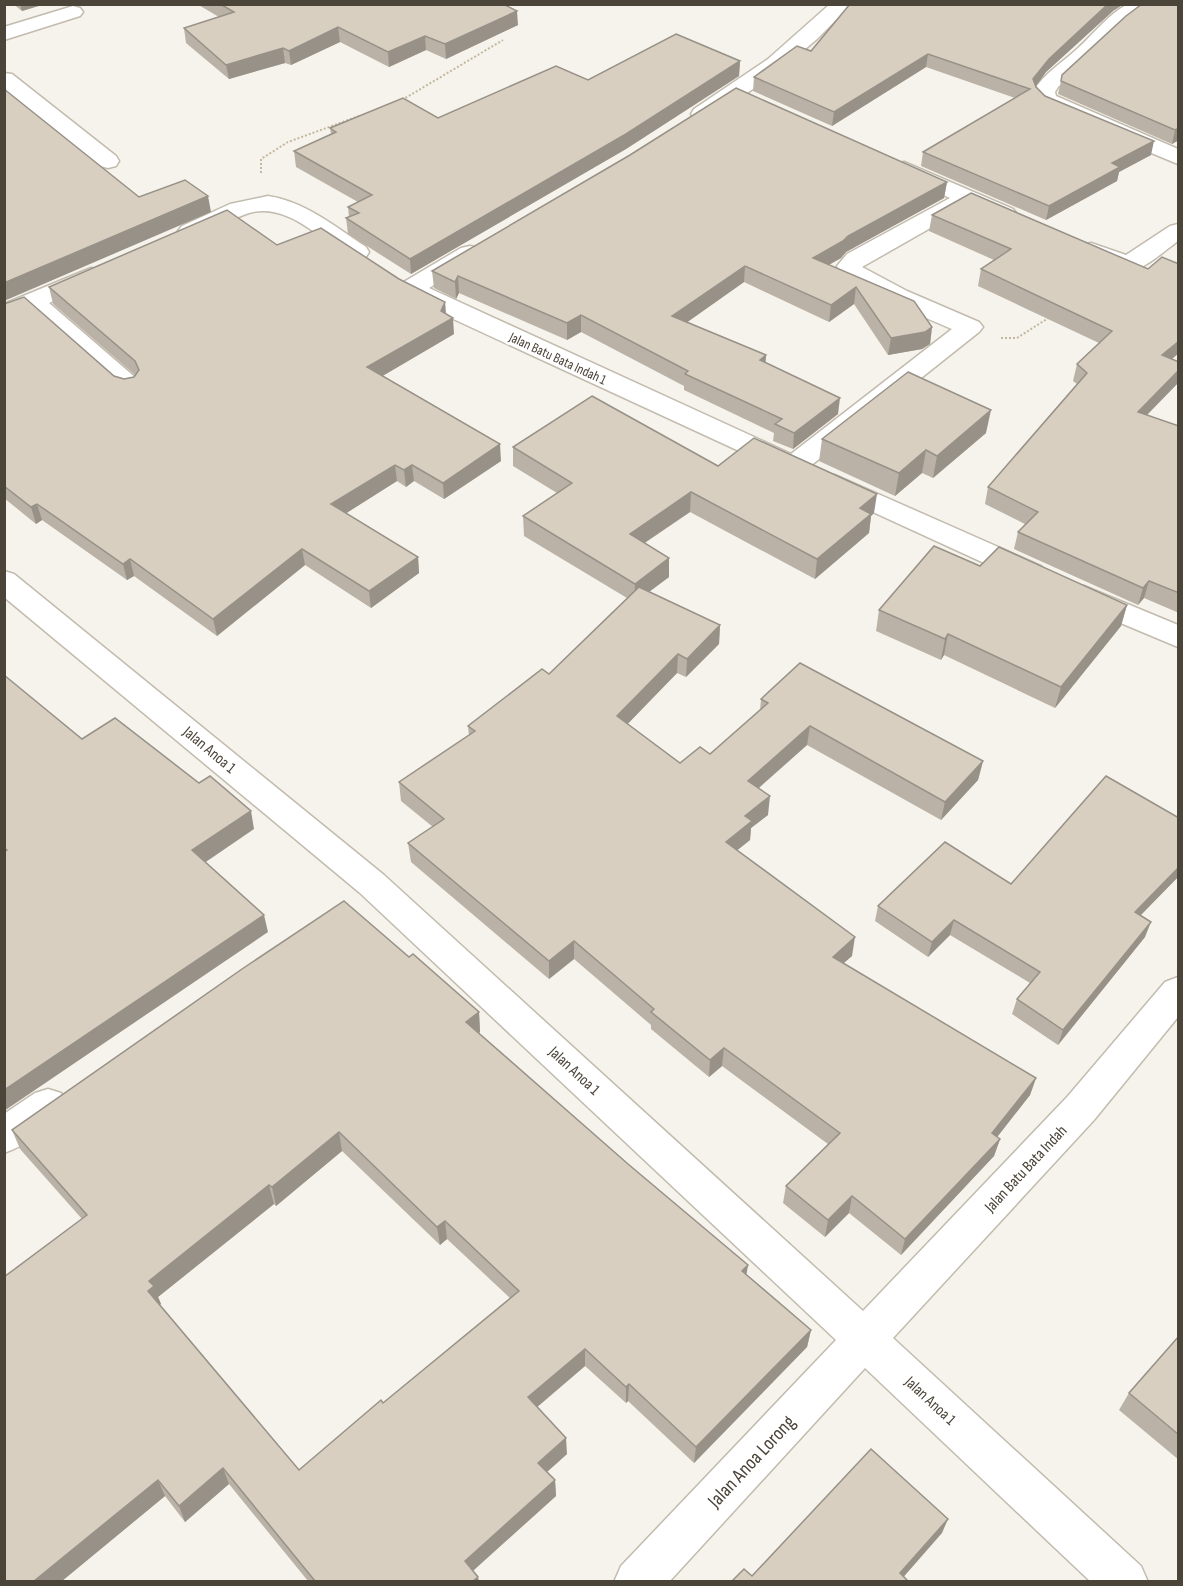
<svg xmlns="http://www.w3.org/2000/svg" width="1183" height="1586" font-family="'Sofia Sans Condensed',sans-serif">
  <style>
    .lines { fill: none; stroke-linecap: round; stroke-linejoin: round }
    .minor-casing { stroke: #c2bbae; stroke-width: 3 }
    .path { stroke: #c4b79f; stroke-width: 2; stroke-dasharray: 2 2; stroke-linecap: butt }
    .minor { fill: #fff; fill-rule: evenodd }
    .wall { fill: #bab2a6; fill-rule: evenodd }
    .shaded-wall { fill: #979187 }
    .building { fill: #d8cfc1; stroke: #979187; stroke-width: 1.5; fill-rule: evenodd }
    .labels { text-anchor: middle; stroke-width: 4.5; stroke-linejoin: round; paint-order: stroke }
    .far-street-label { font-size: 14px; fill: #4b4439; stroke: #fff }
    .street-label { font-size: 16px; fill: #4b4439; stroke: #fff }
    .near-street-label { font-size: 20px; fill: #4b4439; stroke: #fff }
  </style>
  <rect width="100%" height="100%" fill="#f6f3ec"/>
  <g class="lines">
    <g class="minor-casing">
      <g id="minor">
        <polygon points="830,4 852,4 817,39 783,68 710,119 702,121 694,119 691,114 694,109 768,59"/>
        <path d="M1128,4H1155C1149,12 1138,13 1131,19C1106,41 1083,65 1058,87L1055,92L1056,96L1178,149V164L1043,108L1035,99L1033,92C1044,73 1062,63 1077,49C1094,34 1108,14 1128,4Z"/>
        <polygon points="73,6 80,8 83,12 80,16 4,40 4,27"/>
        <polygon points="4,73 12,74 116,156 119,161 116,166 108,168 100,166 4,90"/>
        <path d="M904,162L1013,209L1017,214L1013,219L1005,221L997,219L969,206L862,267L907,291L979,322L983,327L979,332L804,471L794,474L778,469L449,317L402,293L399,288L402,283L461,248L470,246L479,248L482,253L479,258L429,288L791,454L952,329C928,318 845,287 837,266L847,254L950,198L896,174L893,169L896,164Z"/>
        <path d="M268,196C306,202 334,226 366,247L369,252L366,257L357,259L348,257C319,237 284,200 246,214C227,221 210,233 190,238L182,236L178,231L182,226L230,204Z"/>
        <path d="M1178,224V241C1167,249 1140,273 1126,272C1112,271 1096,261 1082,255L1079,250L1082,245L1091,243L1126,255L1170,226Z"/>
        <polygon points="91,268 100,270 103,275 100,280 49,303 137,379 141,385 137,391 128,393 119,391 29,311 4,320 4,304"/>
        <polygon points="835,475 1041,566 1046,573 1041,580 1031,583 1021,580 825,490 821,484 825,478"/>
        <polygon points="4,571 14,574 384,875 863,1311 1068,1096 1165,982 1178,977 1178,1017 1094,1120 893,1338 1141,1566 1148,1582 1091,1582 865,1368 669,1582 614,1582 621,1566 836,1340 360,893 4,597"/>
        <polygon points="1084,586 1178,625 1178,647 1073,603 1069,596 1073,589"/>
        <path d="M48,1089L61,1093L67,1105C57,1126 26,1145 4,1153V1114L35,1093Z"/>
      </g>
    </g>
    <g class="path">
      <polyline points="402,100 503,40"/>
      <polyline points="261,173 261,159 288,142 359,116"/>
      <polyline points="1001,338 1017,338 1050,317"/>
    </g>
    <use href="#minor" class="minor"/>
  </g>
  <g class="wall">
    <polygon points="13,4 45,4 22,11"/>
    <polygon points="197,4 503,4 518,25 446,59 426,50 389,67 340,42 291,65 285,63 229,79 186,43 184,28 219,17"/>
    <polygon points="1179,4 1179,140 1172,144 1058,94 1061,81"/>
    <polygon points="1113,11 1046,72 1036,86 1045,96 1151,155 1119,172 1117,181 1046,220 921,166 923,152 1015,98 926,67 832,126 753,91 754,77 811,51"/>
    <polygon points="740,61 739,76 626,149 411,274 348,234 346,218 349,217 348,207 358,202 296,167 294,151 331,134 330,128 438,118 588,80"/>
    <polygon points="947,182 944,198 846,252 841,258 829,265 932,327 930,344 922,349 888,355 854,304 829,322 744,282 687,322 766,355 765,363 838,414 793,449 773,441 774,433 684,390 684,386 581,332 567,340 459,293 456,299 434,288 432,271"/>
    <polygon points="971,193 1172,359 1179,362 1179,382 1147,415 1179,426 1179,613 1144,598 1138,605 1014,549 1018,532 1025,524 985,504 988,487 1077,384 1073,381 1077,364 1099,343 978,286 981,269 994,260 929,231 932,215"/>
    <polygon points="277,245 399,279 445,302 446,314 454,334 382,376 501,461 444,499 414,481 406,487 397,481 346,513 418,557 419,573 371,608 305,565 217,636 134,576 127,580 42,520 36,524 4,498 4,304 114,376 124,379 134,377 135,375 53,304 49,287"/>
    <polygon points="986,433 933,478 922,473 895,496 819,461 822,439"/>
    <polygon points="513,447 718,466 874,513 871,516 869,533 815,579 690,512 645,543 669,558 669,577 649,592 720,625 719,644 686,677 677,673 627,724 680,763 710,754 760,711 761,699 983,761 978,780 941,820 807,745 759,788 768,815 751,828 750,840 737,850 852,956 843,963 1036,1078 1030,1095 997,1137 1000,1139 994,1156 901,1255 849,1213 825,1237 783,1203 786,1186 828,1144 722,1066 709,1077 651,1029 651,1025 574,959 549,979 411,862 408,843 433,827 401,801 399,782 469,736 468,726 549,674 627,598 524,536 523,516 557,493 513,466"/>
    <polygon points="980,566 1127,605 1121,626 1055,708 944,655 941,660 876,631 879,610"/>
    <polygon points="1179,818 1179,876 1140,916 1145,937 1058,1045 1012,1014 1017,999 1030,983 950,935 928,957 875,921 878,906 1011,884"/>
    <path d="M409,957L479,1012L480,1032L479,1033L628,1164L748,1265L746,1274L811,1330L807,1347L694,1463L628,1401L626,1403L585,1366L537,1407L567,1454L547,1472L555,1480L556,1496L473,1571L479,1581H308L229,1484L185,1522L165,1496L62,1581L82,1219L20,1149L12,1130ZM342,1151L440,1245L447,1239L510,1298L383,1403L299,1470L159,1305L161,1304L158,1297L274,1204L276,1206Z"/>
    <polygon points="1179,1336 1179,1460 1119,1410 1129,1393"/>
  </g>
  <g class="shaded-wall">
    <polygon points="20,4 45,4 22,11"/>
    <polygon points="1108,4 1124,4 1113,11 1046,72 1031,93 1033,79 1049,59"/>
    <polygon points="517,11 518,25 446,59 445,44"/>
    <polygon points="338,27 340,42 291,65 289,51"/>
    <polygon points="425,36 426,50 389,67 388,52"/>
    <polygon points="283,48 285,63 229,79 226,65"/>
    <polygon points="928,54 926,67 832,126 834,112"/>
    <polygon points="740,61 739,76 626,149 411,274 410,259"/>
    <polygon points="1179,128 1179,140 1172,144 1175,130"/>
    <polygon points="1154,141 1151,155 1119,172 1117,181 1046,220 1049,206 1112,163"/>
    <polygon points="947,182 944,198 846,252 841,258 812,274 813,258 848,236"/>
    <polygon points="208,196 211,212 4,301 4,283"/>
    <polygon points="745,266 744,282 672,333 672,316"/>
    <polygon points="458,276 459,293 456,299 455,282"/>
    <polygon points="856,287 854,304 829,322 831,305"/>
    <polygon points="445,302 446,318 453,318 454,334 369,384 367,367 441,311"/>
    <polygon points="581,315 581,332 567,340 567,323"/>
    <polygon points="932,327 930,344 922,349 888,355 891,338"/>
    <polygon points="1179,341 1179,353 1157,372 1162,355"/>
    <polygon points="766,355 765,372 760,360"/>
    <polygon points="1179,370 1179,382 1133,429 1138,412"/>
    <polygon points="840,398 838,414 793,449 794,433"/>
    <polygon points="991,410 986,433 933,478 937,456"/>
    <polygon points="500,444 501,461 444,499 443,483"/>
    <polygon points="926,450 922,473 895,496 899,473"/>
    <polygon points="395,465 397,481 334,521 331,504"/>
    <polygon points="412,465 414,481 406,487 404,470"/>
    <polygon points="691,492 690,512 629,553 630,534"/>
    <polygon points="877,494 874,513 871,516 869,533 815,579 817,559 860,508"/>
    <polygon points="37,504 42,520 36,524 31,507"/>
    <polygon points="302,549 305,565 217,636 213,619"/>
    <polygon points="418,557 419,573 371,608 369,591"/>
    <polygon points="669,558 669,577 634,603 635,584"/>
    <polygon points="130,559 134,576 127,580 123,564"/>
    <polygon points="1149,581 1144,598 1138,605 1143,588"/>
    <polygon points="1127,605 1121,626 1055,708 1061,687"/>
    <polygon points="720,625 719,644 686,677 687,659"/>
    <polygon points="948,634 944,655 941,660 945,639"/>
    <polygon points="678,654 677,673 617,735 617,716"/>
    <polygon points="810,726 807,745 746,799 748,781"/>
    <polygon points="983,761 978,780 941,820 945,802"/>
    <polygon points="770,796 768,815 751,828 750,840 724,861 726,842 745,816"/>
    <polygon points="251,811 254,829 197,868 192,850"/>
    <polygon points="1179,867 1179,876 1129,927 1135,912"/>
    <polygon points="264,915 268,932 4,1111 4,1090"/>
    <polygon points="954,920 950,935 928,957 932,942"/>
    <polygon points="1151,922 1145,937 1058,1045 1063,1030"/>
    <polygon points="855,937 852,956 830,975 833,957"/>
    <polygon points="574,941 574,959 549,979 549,961"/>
    <polygon points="479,1012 480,1032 468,1041 466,1022"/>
    <polygon points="724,1048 722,1066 709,1077 710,1060"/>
    <polygon points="1036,1078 1030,1095 987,1150 992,1133"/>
    <polygon points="339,1132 342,1151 276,1206 272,1187"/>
    <polygon points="1000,1139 994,1156 901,1255 905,1239"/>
    <polygon points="269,1185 274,1204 158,1297 161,1304 155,1309 148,1291 149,1281"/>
    <polygon points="852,1196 849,1213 825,1237 828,1220"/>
    <polygon points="445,1221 447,1239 440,1245 437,1227"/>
    <polygon points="748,1265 745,1283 742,1271"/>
    <polygon points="811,1330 807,1347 694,1463 696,1447"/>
    <polygon points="585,1349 585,1366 529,1414 528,1397"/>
    <polygon points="629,1384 628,1401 626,1403 626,1387"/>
    <polygon points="566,1438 567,1454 539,1479 538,1463"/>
    <polygon points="223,1468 229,1484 185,1522 179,1506"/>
    <polygon points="158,1480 165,1496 62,1581 34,1581"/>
    <polygon points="555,1480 556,1496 467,1576 465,1561"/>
    <polygon points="948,1519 942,1533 900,1581 900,1573"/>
    <polygon points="478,1577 479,1581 473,1581"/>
  </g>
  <g class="building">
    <polygon points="220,4 503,4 517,11 445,44 425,36 388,52 338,27 289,51 283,48 226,65 184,28 234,12"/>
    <polygon points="850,4 1108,4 1049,59 1033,79 1036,87 1045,96 1154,141 1112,163 1120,167 1049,206 923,152 1030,89 928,54 834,112 754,77 797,46 811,51"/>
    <polygon points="1142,4 1179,4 1179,128 1175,130 1061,81 1062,75 1126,16"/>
    <polygon points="676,34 740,61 626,134 410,259 346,218 359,213 348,207 372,195 294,151 336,132 330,128 403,98 438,118 556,66 588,80"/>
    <polygon points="736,88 947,182 848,236 843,241 813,258 914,301 932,327 925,332 891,338 856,287 831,305 745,266 672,316 766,355 760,360 840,398 794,433 775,424 782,419 685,374 688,371 581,315 567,323 458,276 455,282 432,271 630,155"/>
    <polygon points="4,89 139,197 185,180 208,196 4,283"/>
    <polygon points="971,193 1148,269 1162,257 1179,264 1179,341 1162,355 1179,362 1179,370 1138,412 1179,426 1179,593 1149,581 1143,588 1018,532 1038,512 988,487 1087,373 1077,364 1112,331 981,269 1011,249 932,215"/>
    <polygon points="227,210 277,245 321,228 399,279 445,302 441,311 453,318 367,367 500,444 443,483 412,465 404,470 395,465 331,504 418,557 369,591 302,549 213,619 130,559 123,564 37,504 31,507 4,486 4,304 24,297 114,376 124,379 134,377 139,370 135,361 49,287"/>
    <polygon points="908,372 991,410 937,456 926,450 899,473 822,439"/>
    <polygon points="592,396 718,466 754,438 877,494 860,508 871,514 817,559 691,492 630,534 669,558 635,584 523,516 572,483 513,447"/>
    <polygon points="934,546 980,566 999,547 1127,605 1061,687 948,634 945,639 879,610"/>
    <polygon points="639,587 720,625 687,659 678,654 617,716 680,763 700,747 710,754 768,703 761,699 800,663 983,761 945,802 810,726 748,781 770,796 745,816 752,821 726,842 855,937 833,957 1036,1078 992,1133 1000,1139 905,1239 852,1196 828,1220 786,1186 840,1133 724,1048 710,1060 651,1012 654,1009 574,941 549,961 408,843 444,819 399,782 475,731 468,726 542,669 549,674"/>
    <polygon points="4,675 82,739 115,718 199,783 210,776 251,811 192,850 264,915 4,1090 4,852 7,850 4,848"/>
    <polygon points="1106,776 1179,818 1179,867 1135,912 1151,922 1063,1030 1017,999 1040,972 954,920 932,942 878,906 945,842 1011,884"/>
    <path d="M344,901L409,957L413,954L479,1012L466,1022L628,1164L748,1265L742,1271L811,1330L696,1447L629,1384L626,1387L585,1349L528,1397L566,1438L538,1463L555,1480L465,1561L478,1577L473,1581H315L223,1468L179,1506L158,1480L34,1581H4V1277L87,1215L12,1130L242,969ZM339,1132L437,1227L445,1221L519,1291L383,1403L381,1400L299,1470L148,1291L154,1286L149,1281L269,1185L272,1187Z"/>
    <polygon points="1179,1336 1179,1435 1129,1393"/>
    <polygon points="871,1449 948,1519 900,1573 908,1581 732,1581 744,1569 752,1576"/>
  </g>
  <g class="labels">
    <g class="far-street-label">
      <text transform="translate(558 358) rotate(25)" y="5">Jalan Batu Bata Indah 1</text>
    </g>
    <g class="street-label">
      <text transform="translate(210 749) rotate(40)" y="6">Jalan Anoa 1</text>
      <text transform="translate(575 1070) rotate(43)" y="6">Jalan Anoa 1</text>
      <text transform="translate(1025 1168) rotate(-47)" y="6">Jalan Batu Bata Indah</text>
      <text transform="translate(931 1400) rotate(43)" y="6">Jalan Anoa 1</text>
    </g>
    <g class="near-street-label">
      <text transform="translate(751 1461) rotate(-47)" y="7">Jalan Anoa Lorong</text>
    </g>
  </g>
  <rect width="1183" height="1586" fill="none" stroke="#4b4439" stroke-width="12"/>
</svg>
